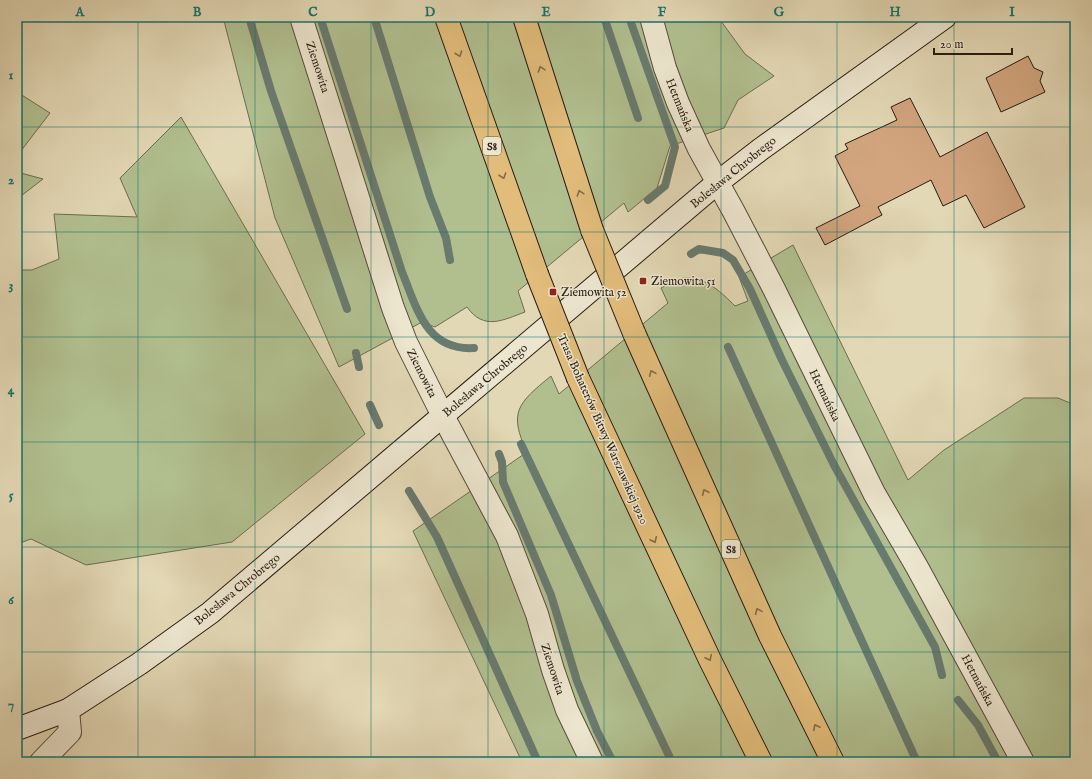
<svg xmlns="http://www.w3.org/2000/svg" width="1092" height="779" font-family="'IM FELL English',serif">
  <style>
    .green { fill: #b1bf8f; stroke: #6c6d51 }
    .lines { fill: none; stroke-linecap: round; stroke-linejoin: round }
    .stream { stroke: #697a6f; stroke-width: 8 }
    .building { fill: #d2a57f; stroke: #281b13 }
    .street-casing { stroke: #574a3c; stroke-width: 24 }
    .secondary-casing { stroke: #281b13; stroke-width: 24 }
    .highway-casing { stroke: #281b13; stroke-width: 24 }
    .street { stroke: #ede6cf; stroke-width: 22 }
    .secondary { stroke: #ede6cf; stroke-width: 22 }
    .highway { stroke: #e2bc7a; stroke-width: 22 }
    .highway-bridge-casing { stroke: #281b13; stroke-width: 24; stroke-linecap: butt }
    .highway-bridge { stroke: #e2bc7a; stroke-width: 22 }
    .oneway { stroke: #856c46 }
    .grid { fill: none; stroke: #0f766e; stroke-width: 1; stroke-opacity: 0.55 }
    .poi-dot { fill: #8f2418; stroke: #ede6cf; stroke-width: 1.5 }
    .labels { text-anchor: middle; stroke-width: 3; stroke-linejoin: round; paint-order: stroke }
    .shield { fill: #ede6cf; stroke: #63584b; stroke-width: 1 }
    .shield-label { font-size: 11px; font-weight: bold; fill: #281b13 }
    .street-label { font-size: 12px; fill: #281b13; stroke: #ede6cf }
    .poi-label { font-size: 12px; fill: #281b13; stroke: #ede6cf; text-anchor: start }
    .neatline { fill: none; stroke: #0f766e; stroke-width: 1.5 }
    .grid-label { font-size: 13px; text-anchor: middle; font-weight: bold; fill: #0f766e }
  </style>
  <rect width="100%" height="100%" fill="#e3d8b5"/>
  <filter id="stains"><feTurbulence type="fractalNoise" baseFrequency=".005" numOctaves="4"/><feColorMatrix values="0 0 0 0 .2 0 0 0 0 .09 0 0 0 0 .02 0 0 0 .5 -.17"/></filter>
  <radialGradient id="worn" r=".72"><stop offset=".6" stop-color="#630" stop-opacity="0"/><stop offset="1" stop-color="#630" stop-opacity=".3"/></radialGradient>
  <g class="green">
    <path d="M223,17H718L745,54L774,76L738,100L724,128L670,146L657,188L628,212L624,203L518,291L525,312C503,320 484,331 467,307L435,327L422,322L339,367L275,218Z"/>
    <polygon points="17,92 50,113 17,156"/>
    <polygon points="181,117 365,434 232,542 86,565 31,539 17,544 17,270 32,270 59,259 54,214 137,217 120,178"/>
    <polygon points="17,172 43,179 17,199"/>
    <path d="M793,245L908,480L944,450L1024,398H1058L1075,405V762H522L413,531L527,452C508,412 518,403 551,376L559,394L668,303L661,288C669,284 678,277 688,278C708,279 722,293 735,306L748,301L739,277Z"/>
  </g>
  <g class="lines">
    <g class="stream">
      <polyline points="249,17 271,91 347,309"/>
      <path d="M320,17L402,272C417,308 426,351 474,348"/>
      <polyline points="374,17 430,197 446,238 450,260"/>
      <polyline points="604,17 638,118"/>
      <polyline points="629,17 675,147 665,186 648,200"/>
      <polyline points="691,254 699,249 723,253 733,260 750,289 782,360 834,465 935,647 942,675"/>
      <polyline points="728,347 917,762"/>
      <polyline points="356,353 359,367"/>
      <polyline points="370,405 379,425"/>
      <polyline points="521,444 672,762"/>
      <polyline points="499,454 502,462 503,482 551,595 577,681 597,731 613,762"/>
      <polyline points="409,491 437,537 538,762"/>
      <polyline points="958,700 978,725 998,762"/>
    </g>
  </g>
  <g class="building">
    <polygon points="1028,56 1034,68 1043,72 1040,81 1045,92 1001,112 986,78"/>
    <polygon points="910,98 940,157 987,132 1025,207 984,228 966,195 943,206 931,180 878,207 882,215 825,245 816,228 860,206 835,156 848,149 845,144 897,120 891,107"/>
  </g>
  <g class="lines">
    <g class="street-casing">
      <g id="street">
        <polyline points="301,17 393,308 406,342 443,416 507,536 537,614 553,670 567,710 592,762"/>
        <polyline points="651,17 665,68 678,103 699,149 734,212 774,289 874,493 917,567 1023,762"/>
        <polyline points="41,762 70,732 68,710"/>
      </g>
    </g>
    <g class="secondary-casing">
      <polyline id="secondary" points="17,729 68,710 139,664 210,613 717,183 761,149 945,17"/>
    </g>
    <g class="highway-casing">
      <g id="highway">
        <polyline points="446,17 537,274"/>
        <polyline points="524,17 592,230"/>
        <polyline points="634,333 770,636 833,762"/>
        <polyline points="578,378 710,660 761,762"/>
      </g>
    </g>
    <use href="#street" class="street"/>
    <use href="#secondary" class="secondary"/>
    <use href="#highway" class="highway"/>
    <g class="highway-bridge-casing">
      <g id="highway-bridge">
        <polyline points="592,230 634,333"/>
        <polyline points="537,274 578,378"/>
      </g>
    </g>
    <use href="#highway-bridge" class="highway-bridge"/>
  </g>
  <defs><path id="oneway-chevron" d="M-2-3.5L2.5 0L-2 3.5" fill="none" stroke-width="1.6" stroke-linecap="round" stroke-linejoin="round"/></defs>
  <g class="oneway">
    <use href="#oneway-chevron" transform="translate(459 54) rotate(71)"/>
    <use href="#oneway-chevron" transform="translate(541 69) rotate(-108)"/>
    <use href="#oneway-chevron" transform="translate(503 176) rotate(71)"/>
    <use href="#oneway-chevron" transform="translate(580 193) rotate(-108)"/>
    <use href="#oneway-chevron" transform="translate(652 373) rotate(-114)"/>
    <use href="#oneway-chevron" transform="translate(705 492) rotate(-114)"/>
    <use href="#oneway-chevron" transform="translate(654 540) rotate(65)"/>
    <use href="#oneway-chevron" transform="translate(758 611) rotate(-114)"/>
    <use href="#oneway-chevron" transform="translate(709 658) rotate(64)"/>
    <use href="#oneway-chevron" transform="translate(816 727) rotate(-117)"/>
  </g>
  <path class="grid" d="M138,17V762M255,17V762M371,17V762M488,17V762M604,17V762M721,17V762M837,17V762M954,17V762M17,127H1075M17,232H1075M17,337H1075M17,442H1075M17,547H1075M17,652H1075"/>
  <g class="poi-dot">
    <rect x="639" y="277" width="8" height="8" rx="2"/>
    <rect x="549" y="288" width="8" height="8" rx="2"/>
  </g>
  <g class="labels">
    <g class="shield">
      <rect x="483" y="137" width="18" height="18" rx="3"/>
      <rect x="722" y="540" width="18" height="18" rx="3"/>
    </g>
    <g class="shield-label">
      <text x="492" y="150">S8</text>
      <text x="731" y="553">S8</text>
    </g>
    <g class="street-label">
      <text transform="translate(318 67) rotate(72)" y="4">Ziemowita</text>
      <text transform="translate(680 105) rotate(68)" y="4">Hetmańska</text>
      <text transform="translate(733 172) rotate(-39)" y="4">Bolesława Chrobrego</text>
      <text transform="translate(422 373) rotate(63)" y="4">Ziemowita</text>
      <text transform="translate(485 380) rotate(-40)" y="4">Bolesława Chrobrego</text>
      <text transform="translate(825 395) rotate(64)" y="4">Hetmańska</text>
      <text transform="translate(603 429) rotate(66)" y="4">Trasa Bohaterów Bitwy Warszawskiej 1920</text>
      <text transform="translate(237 589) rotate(-39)" y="4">Bolesława Chrobrego</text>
      <text transform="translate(553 669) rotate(72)" y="4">Ziemowita</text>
      <text transform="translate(978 680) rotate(62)" y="4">Hetmańska</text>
    </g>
    <g class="poi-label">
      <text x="651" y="285">Ziemowita 51</text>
      <text x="561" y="296">Ziemowita 52</text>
    </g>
  </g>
  <rect width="1092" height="779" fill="none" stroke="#e3d8b5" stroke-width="44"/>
  <path d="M934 48v6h78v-6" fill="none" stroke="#281b13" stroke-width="2"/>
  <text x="940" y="48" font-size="12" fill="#281b13" stroke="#ede6cf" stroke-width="3" paint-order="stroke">20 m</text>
  <rect x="22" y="22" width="1048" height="735" class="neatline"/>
  <g class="grid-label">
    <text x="80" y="16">A</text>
    <text x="197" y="16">B</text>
    <text x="313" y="16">C</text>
    <text x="430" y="16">D</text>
    <text x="546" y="16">E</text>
    <text x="662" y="16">F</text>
    <text x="779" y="16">G</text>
    <text x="895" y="16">H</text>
    <text x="1012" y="16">I</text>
    <text x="11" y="79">1</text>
    <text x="11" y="184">2</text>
    <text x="11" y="289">3</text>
    <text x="11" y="394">4</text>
    <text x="11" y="499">5</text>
    <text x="11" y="604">6</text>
    <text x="11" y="709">7</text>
  </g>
  <rect width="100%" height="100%" filter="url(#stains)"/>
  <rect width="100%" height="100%" fill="url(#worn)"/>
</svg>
